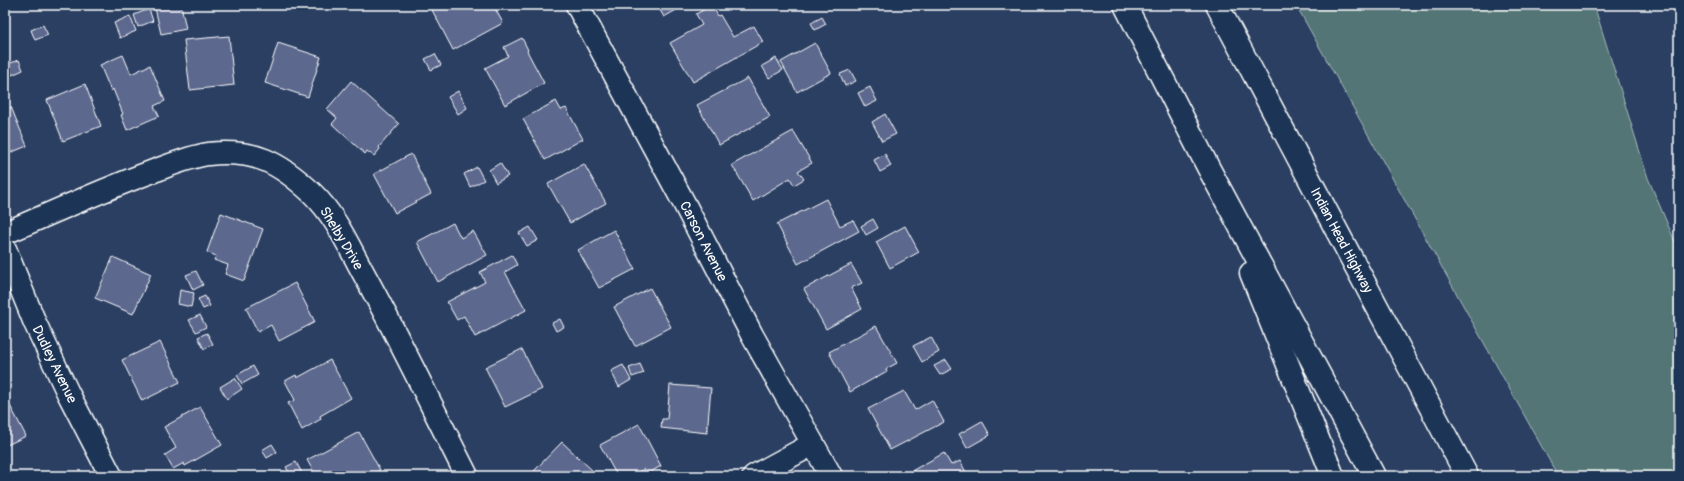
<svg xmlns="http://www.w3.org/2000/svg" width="1684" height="481" font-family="Pangolin,sans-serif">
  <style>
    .green { fill: #527475; stroke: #a8baba }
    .building { fill: #5d678f; stroke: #fff }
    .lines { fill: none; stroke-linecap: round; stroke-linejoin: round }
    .street-casing { stroke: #fff; stroke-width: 25 }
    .highway-casing { stroke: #fff; stroke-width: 25 }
    .street { stroke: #1d3557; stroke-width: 22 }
    .highway { stroke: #1d3557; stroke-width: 22 }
    .labels { text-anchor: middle; stroke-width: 3.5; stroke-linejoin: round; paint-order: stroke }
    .street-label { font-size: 14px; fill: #fff; stroke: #1d3557 }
  </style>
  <rect width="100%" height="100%" fill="#2a3f62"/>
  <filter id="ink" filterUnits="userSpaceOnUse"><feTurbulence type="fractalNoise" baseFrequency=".025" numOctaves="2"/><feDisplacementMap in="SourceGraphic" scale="8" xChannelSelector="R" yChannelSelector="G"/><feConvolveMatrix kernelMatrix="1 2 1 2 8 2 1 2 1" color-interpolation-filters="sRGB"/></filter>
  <g filter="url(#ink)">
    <polygon class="green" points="1296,5 1594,5 1648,178 1679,251 1679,476 1558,476"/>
    <g class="building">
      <polygon points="168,5 181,5 186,29 161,34 155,8"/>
      <polygon points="441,5 493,5 503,23 453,50 432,10"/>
      <polygon points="657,5 685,5 664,17"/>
      <polygon points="712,5 718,16 720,15 733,37 754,26 763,42 693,82 670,43 702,25 696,14"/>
      <polygon points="149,9 153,21 138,27 134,15"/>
      <polygon points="130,16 136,31 120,38 114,23"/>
      <polygon points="822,17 826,24 815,30 811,23"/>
      <polygon points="43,25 48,35 35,40 31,30"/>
      <polygon points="229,36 234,85 190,90 184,40"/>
      <polygon points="522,38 528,50 527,51 544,83 505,105 485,68 508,56 504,47"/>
      <polygon points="278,43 321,57 308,97 265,83"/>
      <polygon points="815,43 831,73 797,92 781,62"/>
      <polygon points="435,54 441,65 431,70 425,59"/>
      <polygon points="123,55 131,74 150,65 165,101 154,106 159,116 127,130 121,115 123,114 113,89 111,91 100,65"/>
      <polygon points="776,58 783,70 769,78 762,66"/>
      <polygon points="19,60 23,70 12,75 8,64"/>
      <polygon points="5,67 11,80 5,82"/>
      <polygon points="850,70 856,81 845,86 840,74"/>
      <polygon points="748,78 770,117 719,145 697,105"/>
      <polygon points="351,81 399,124 379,147 380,149 374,156 367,151 365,154 332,124 337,118 327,109"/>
      <polygon points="85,84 101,126 63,141 47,100"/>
      <polygon points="870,87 877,101 865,107 858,93"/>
      <polygon points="458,91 467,108 458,114 448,97"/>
      <polygon points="556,101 561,110 566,108 583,139 545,160 523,119"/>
      <polygon points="11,107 27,146 5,155 5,110"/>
      <polygon points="885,114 896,134 882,141 872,122"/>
      <polygon points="793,131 812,163 798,171 804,179 794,185 790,178 753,201 732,165"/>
      <polygon points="411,154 431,194 395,213 374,174"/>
      <polygon points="885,154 891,166 880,172 874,160"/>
      <polygon points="500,163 508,176 496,183 489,170"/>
      <polygon points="584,164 606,203 570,223 548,184"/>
      <polygon points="477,167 484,180 470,187 464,174"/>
      <polygon points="826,199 840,226 853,220 859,231 798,264 777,224"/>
      <polygon points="221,213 263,229 244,281 225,274 228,265 214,260 216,256 207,252"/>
      <polygon points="873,219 878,228 866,235 861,226"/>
      <polygon points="453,223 461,238 473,231 487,255 438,282 417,242"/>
      <polygon points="905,226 919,252 890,268 876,242"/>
      <polygon points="530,227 538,240 527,246 519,233"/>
      <polygon points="614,230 635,269 599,288 578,250"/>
      <polygon points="512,255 517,265 505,272 526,310 475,337 464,316 457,320 447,302 485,282 480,272"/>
      <polygon points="113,257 151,274 133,314 95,298"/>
      <polygon points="851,264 862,283 851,288 862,309 826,329 804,289"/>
      <polygon points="196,271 203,285 193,290 186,275"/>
      <polygon points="295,283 315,322 279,341 271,325 258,332 246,308"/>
      <polygon points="650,288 671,327 635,346 614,307"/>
      <polygon points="180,290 194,293 191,307 178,304"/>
      <polygon points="205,296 210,306 203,309 198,299"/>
      <polygon points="200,315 206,327 196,332 189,320"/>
      <polygon points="560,319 564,327 556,331 552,323"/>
      <polygon points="876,326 897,363 886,369 887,371 850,392 829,352"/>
      <polygon points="207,333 213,344 204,349 198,337"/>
      <polygon points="931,337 939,352 922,362 913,346"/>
      <polygon points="160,342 180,382 142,401 122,360"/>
      <polygon points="522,349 542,389 505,407 485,367"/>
      <polygon points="330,360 351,398 320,416 321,419 302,430 288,403 295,400 285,381 296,375 297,378"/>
      <polygon points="946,360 952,369 940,375 934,366"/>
      <polygon points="640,364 644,373 632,377 629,368"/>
      <polygon points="623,365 631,380 619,387 611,371"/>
      <polygon points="253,366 258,375 242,384 237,375"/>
      <polygon points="235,378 242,389 227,399 220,387"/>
      <polygon points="670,385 711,388 707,433 661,428 662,419 667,419"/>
      <polygon points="904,391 915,410 932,400 944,422 890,450 868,409"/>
      <polygon points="5,396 26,436 5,446"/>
      <polygon points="200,407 222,445 185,466 184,463 173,469 165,455 176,448 164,427"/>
      <polygon points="982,421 990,435 967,448 959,434"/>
      <polygon points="639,424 661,466 647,474 644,469 631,476 617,476 600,445"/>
      <polygon points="359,432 380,470 370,476 316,476 307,460"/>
      <polygon points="562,442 594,472 590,476 539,476 534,471"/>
      <polygon points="272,444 277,452 267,458 262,450"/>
      <polygon points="944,453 951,465 960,461 968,476 910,476 908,473"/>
      <polygon points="296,462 303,475 301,476 291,476 286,467"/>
    </g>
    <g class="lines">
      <g class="street-casing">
        <g id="street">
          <polyline points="577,5 684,203 752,335 831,476"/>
          <path d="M5,233C54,212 102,190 151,172C170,165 189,157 208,154C254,149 279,162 312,193C336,216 349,247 365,276C401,342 433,409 467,476"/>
          <polyline points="5,249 35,323 68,393 111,476"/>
          <polyline points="754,476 813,444"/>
        </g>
      </g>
      <g class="highway-casing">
        <g id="highway">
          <polyline points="1125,5 1208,167 1374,476"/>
          <polyline points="1217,5 1467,476"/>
          <polyline points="1251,273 1333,476"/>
        </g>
      </g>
      <use href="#street" class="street"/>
      <use href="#highway" class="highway"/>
    </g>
  </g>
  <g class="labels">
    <g class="street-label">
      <text transform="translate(342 238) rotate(59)" y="5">Shelby Drive</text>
      <text transform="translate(1342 240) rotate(62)" y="5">Indian Head Highway</text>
      <text transform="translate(704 241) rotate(63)" y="5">Carson Avenue</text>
      <text transform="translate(55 364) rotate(64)" y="5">Dudley Avenue</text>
    </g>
  </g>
  <rect width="1684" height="481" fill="none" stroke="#1d3557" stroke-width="20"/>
  <rect x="10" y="10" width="1664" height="461" fill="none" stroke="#fff" stroke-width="1.5" filter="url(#ink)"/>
</svg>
